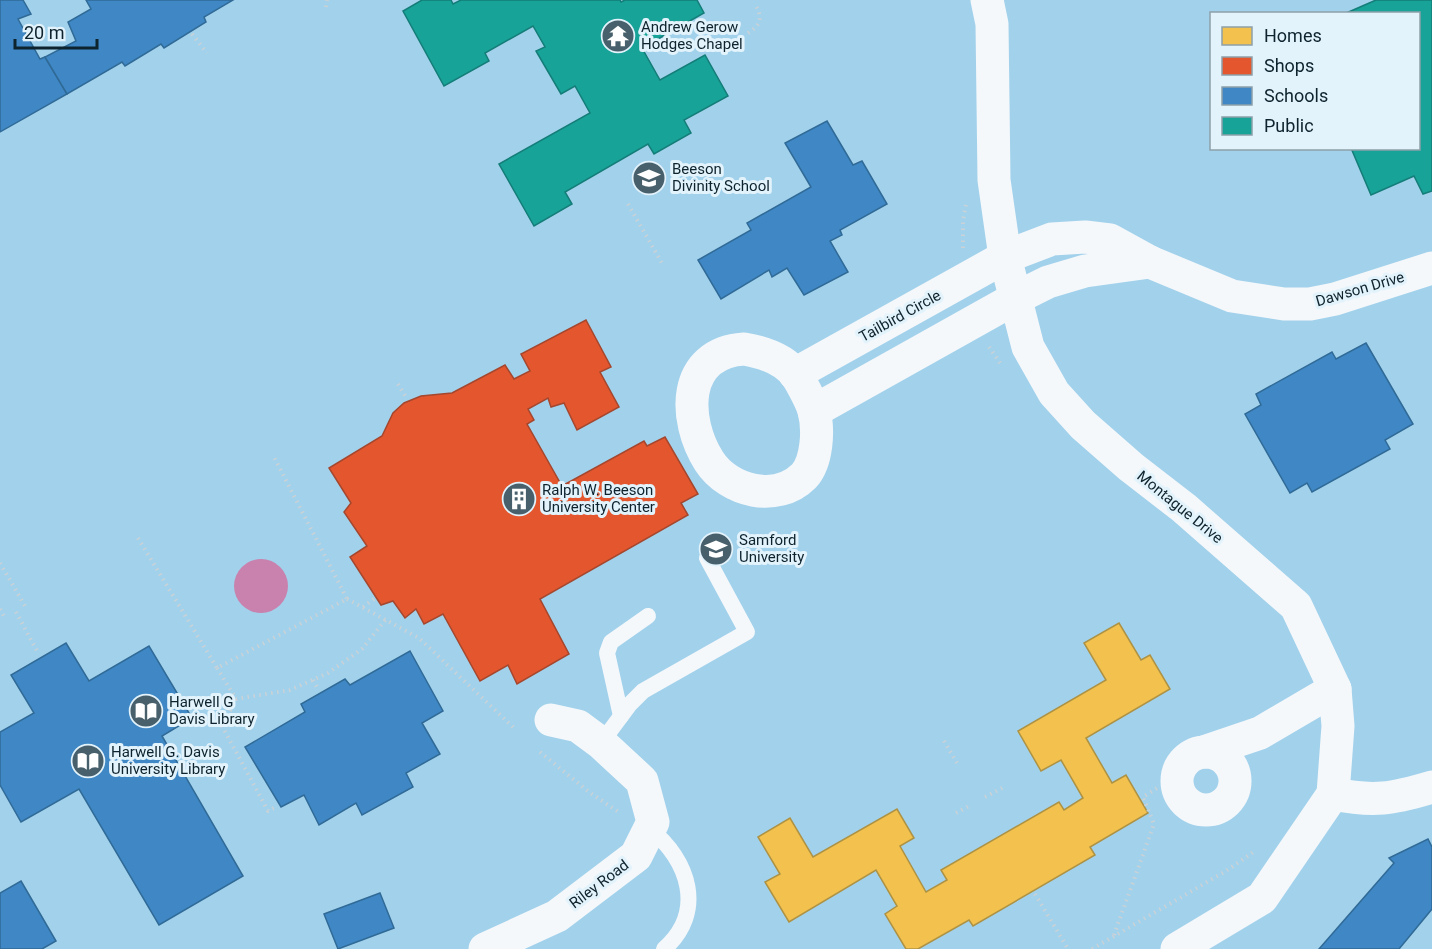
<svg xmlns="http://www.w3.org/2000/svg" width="1432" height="949" font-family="Roboto,sans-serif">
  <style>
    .built { fill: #a2d1eb; fill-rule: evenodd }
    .water { fill: #c882ad }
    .homes { fill: #f2c14e; stroke: #ad9244; stroke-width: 1.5 }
    .shops { fill: #e4572e; stroke: #a4472e; stroke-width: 1.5 }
    .schools { fill: #3f88c5; stroke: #306a97; stroke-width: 1.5 }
    .public { fill: #17a398; stroke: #147d78; stroke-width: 1.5 }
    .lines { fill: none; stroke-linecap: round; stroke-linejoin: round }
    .path { stroke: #c9d2d7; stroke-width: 4; stroke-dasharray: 1.5 4.5; stroke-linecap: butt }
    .lane { stroke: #f4f8fb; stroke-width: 16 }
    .street { stroke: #f4f8fb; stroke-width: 33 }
    .labels { text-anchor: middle; stroke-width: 6; stroke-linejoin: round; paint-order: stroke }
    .poi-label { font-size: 15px; fill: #0d232d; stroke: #e3f3fc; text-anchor: start }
    .street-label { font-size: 15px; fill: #0d232d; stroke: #e3f3fc }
  </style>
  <rect width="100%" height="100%" fill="#b5d2e2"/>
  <path class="built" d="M0,0H1432V949H0ZM1212,14H1418V148H1212Z"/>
  <circle class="water" cx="261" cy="586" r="27"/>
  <polygon class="homes" points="1119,623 1141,660 1150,655 1170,689 1086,738 1112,783 1126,775 1148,813 1090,847 1095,855 973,926 969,920 918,949 906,949 885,914 897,906 876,870 789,922 765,882 780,874 758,837 790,818 813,857 897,809 914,838 900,846 926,892 947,880 941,870 1059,802 1064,810 1083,798 1061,760 1041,771 1018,731 1106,680 1084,643"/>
  <polygon class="shops" points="586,320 611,367 600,372 619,407 577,430 564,403 551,407 548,398 528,409 534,420 527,424 562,486 644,441 647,446 665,437 698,494 681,503 688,515 540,599 569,654 517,684 508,665 480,681 443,614 424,624 416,609 405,618 393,601 381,605 350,557 367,546 344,512 351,503 329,468 382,436 393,413 404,403 421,396 452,393 505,365 514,379 530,371 521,354"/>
  <g class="schools">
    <polygon points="0,0 23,0 31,14 18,19 40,59 45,57 67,94 0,132"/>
    <polygon points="86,0 233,0 204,17 206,22 164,48 161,44 125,66 122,62 67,94 45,57 76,41 68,22 91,9"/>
    <polygon points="827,121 853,165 862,161 887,204 840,230 842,235 830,241 848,272 804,295 787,268 772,277 769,270 721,299 698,260 751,230 747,223 811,187 785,143"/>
    <polygon points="1366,343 1413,424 1385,440 1390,449 1312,492 1307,483 1290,493 1245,414 1261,405 1256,394 1332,352 1336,359"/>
    <polygon points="66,643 89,681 149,646 192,718 162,736 243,876 159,925 79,789 21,822 0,785 0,732 34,713 11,675"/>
    <polygon points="410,651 443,711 422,723 440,754 406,773 413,787 362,815 356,803 319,825 304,795 281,807 245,747 305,712 301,704 345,679 350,685"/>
    <polygon points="1428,839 1432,847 1432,909 1399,949 1319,949 1394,863 1389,858"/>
    <polygon points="21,881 56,941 42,949 0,949 0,893"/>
    <polygon points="380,893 394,928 338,949 324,914"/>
  </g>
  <g class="public">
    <polygon points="422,0 451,0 453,4 461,0 620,0 621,2 625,0 697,0 704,13 642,48 660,80 705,55 728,96 684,120 691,133 654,154 648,144 565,192 572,204 534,226 499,164 590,113 575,86 561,94 536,51 545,47 533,26 485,53 489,61 444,86 403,11"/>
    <polygon points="1376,0 1432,0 1432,191 1423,194 1414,176 1371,195 1351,148 1418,148 1418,14 1344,14"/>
  </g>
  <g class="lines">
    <g class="path">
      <polyline points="326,7 327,0"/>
      <path d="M748,33C761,25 763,18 755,4"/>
      <polyline points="192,34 207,53"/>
      <polyline points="628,204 663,265"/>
      <polyline points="963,248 963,220 966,205"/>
      <polyline points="989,347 1000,363"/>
      <polyline points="398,384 406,397"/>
      <polyline points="138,538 217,668 347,599 274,457"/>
      <polyline points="0,563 25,606"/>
      <polyline points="347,599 419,638 514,728"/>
      <polyline points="363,607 374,599"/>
      <polyline points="0,609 5,618"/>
      <polyline points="16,612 37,651"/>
      <polyline points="217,668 236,699 290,690 328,673 362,649 386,619"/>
      <polyline points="313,680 318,689"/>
      <polyline points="236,699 222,726 268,811 276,807"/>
      <polyline points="944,741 957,763"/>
      <polyline points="540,752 589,792 620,813"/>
      <polyline points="985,797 1004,787"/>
      <polyline points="956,813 971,805"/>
      <polyline points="1035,894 1068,949"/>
      <polyline points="1114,935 1154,824 1143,797 1157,788"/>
      <polyline points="1092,949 1226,871 1255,851"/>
    </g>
    <g class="lane">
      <polyline points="621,716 607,653 611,642 648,616"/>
      <polyline points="601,743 630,704 643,691 747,632 707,558"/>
      <path d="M650,829C689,860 706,912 664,949"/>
    </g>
    <g class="street">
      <polyline points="987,0 992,24 994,180 1005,257 1028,347 1054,393 1083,425 1131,467 1184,508 1296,606 1335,689 1338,726 1333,794 1262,898 1177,949"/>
      <path d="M744,349C762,352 784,359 796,375C801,382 812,403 814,411C819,430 817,462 804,476C777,503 729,492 709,461C683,420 681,353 744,349Z"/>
      <polyline points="795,374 1005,257 1052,239 1085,237 1110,240 1150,262 1232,296 1284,304 1310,304 1335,299 1432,268"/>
      <polyline points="814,411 1016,298 1048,282 1085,271 1150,262"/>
      <polyline points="1204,752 1260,733 1335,689"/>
      <circle cx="1206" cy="781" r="29"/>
      <path d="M1333,794C1374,802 1392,799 1432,787"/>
      <polyline points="485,949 557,916 636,856 653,822 642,781 601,743 578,726 551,720"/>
    </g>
  </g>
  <defs>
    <g id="temple-disc" transform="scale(1.725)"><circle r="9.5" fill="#48606c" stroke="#e3f3fc"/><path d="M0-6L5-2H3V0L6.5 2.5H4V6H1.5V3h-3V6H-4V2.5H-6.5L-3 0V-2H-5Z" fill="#fff"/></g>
    <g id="school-disc" transform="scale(1.725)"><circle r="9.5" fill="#48606c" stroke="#e3f3fc"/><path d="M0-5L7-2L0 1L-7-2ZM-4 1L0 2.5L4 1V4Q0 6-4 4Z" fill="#fff"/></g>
    <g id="building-disc" transform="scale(1.725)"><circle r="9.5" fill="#48606c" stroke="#e3f3fc"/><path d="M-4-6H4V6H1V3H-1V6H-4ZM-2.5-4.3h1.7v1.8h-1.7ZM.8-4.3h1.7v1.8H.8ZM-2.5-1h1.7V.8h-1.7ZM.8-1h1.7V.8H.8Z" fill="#fff"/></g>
    <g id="university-disc" transform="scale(1.725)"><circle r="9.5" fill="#48606c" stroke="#e3f3fc"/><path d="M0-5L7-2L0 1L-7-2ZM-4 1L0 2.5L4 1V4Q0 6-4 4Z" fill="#fff"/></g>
    <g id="library-disc" transform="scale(1.725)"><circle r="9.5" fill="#48606c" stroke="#e3f3fc"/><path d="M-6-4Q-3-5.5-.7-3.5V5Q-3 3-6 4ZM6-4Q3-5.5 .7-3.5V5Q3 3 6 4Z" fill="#fff"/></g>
  </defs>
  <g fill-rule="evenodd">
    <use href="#temple-disc" x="618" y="36"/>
    <use href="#school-disc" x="649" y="178"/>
    <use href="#building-disc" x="519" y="499"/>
    <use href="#university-disc" x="716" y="549"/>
    <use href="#library-disc" x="146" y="711"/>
    <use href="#library-disc" x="88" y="761"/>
  </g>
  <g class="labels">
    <g class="poi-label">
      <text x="641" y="32">Andrew Gerow<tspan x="641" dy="17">Hodges Chapel</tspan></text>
      <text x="672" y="174">Beeson<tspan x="672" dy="17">Divinity School</tspan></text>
      <text x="542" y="495">Ralph W. Beeson<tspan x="542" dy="17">University Center</tspan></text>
      <text x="739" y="545">Samford<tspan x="739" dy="17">University</tspan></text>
      <text x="169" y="707">Harwell G<tspan x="169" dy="17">Davis Library</tspan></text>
      <text x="111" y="757">Harwell G. Davis<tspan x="111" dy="17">University Library</tspan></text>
    </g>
    <g class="street-label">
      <text transform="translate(1360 289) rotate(-16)" y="5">Dawson Drive</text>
      <text transform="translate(900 316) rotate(-29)" y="5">Tailbird Circle</text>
      <text transform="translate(1180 507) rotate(39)" y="5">Montague Drive</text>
      <text transform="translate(599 884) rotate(-37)" y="5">Riley Road</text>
    </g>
  </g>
  <rect x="1210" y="12" width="210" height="138" fill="#e3f3fc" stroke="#8da0a9" stroke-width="1.5"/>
  <rect x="1222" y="27" width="30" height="18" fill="#f2c14e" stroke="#8da0a9" stroke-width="1.5"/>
  <text x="1264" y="42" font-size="18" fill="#0d232d">Homes</text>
  <rect x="1222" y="57" width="30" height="18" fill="#e4572e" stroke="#8da0a9" stroke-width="1.5"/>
  <text x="1264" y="72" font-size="18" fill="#0d232d">Shops</text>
  <rect x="1222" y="87" width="30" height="18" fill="#3f88c5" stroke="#8da0a9" stroke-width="1.5"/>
  <text x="1264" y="102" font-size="18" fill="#0d232d">Schools</text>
  <rect x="1222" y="117" width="30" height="18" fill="#17a398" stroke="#8da0a9" stroke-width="1.5"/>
  <text x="1264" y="132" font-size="18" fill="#0d232d">Public</text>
  <path d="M15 39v9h82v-9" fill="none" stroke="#0d232d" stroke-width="3"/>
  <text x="24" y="39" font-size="18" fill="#0d232d" stroke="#e3f3fc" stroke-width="4.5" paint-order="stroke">20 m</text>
</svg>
